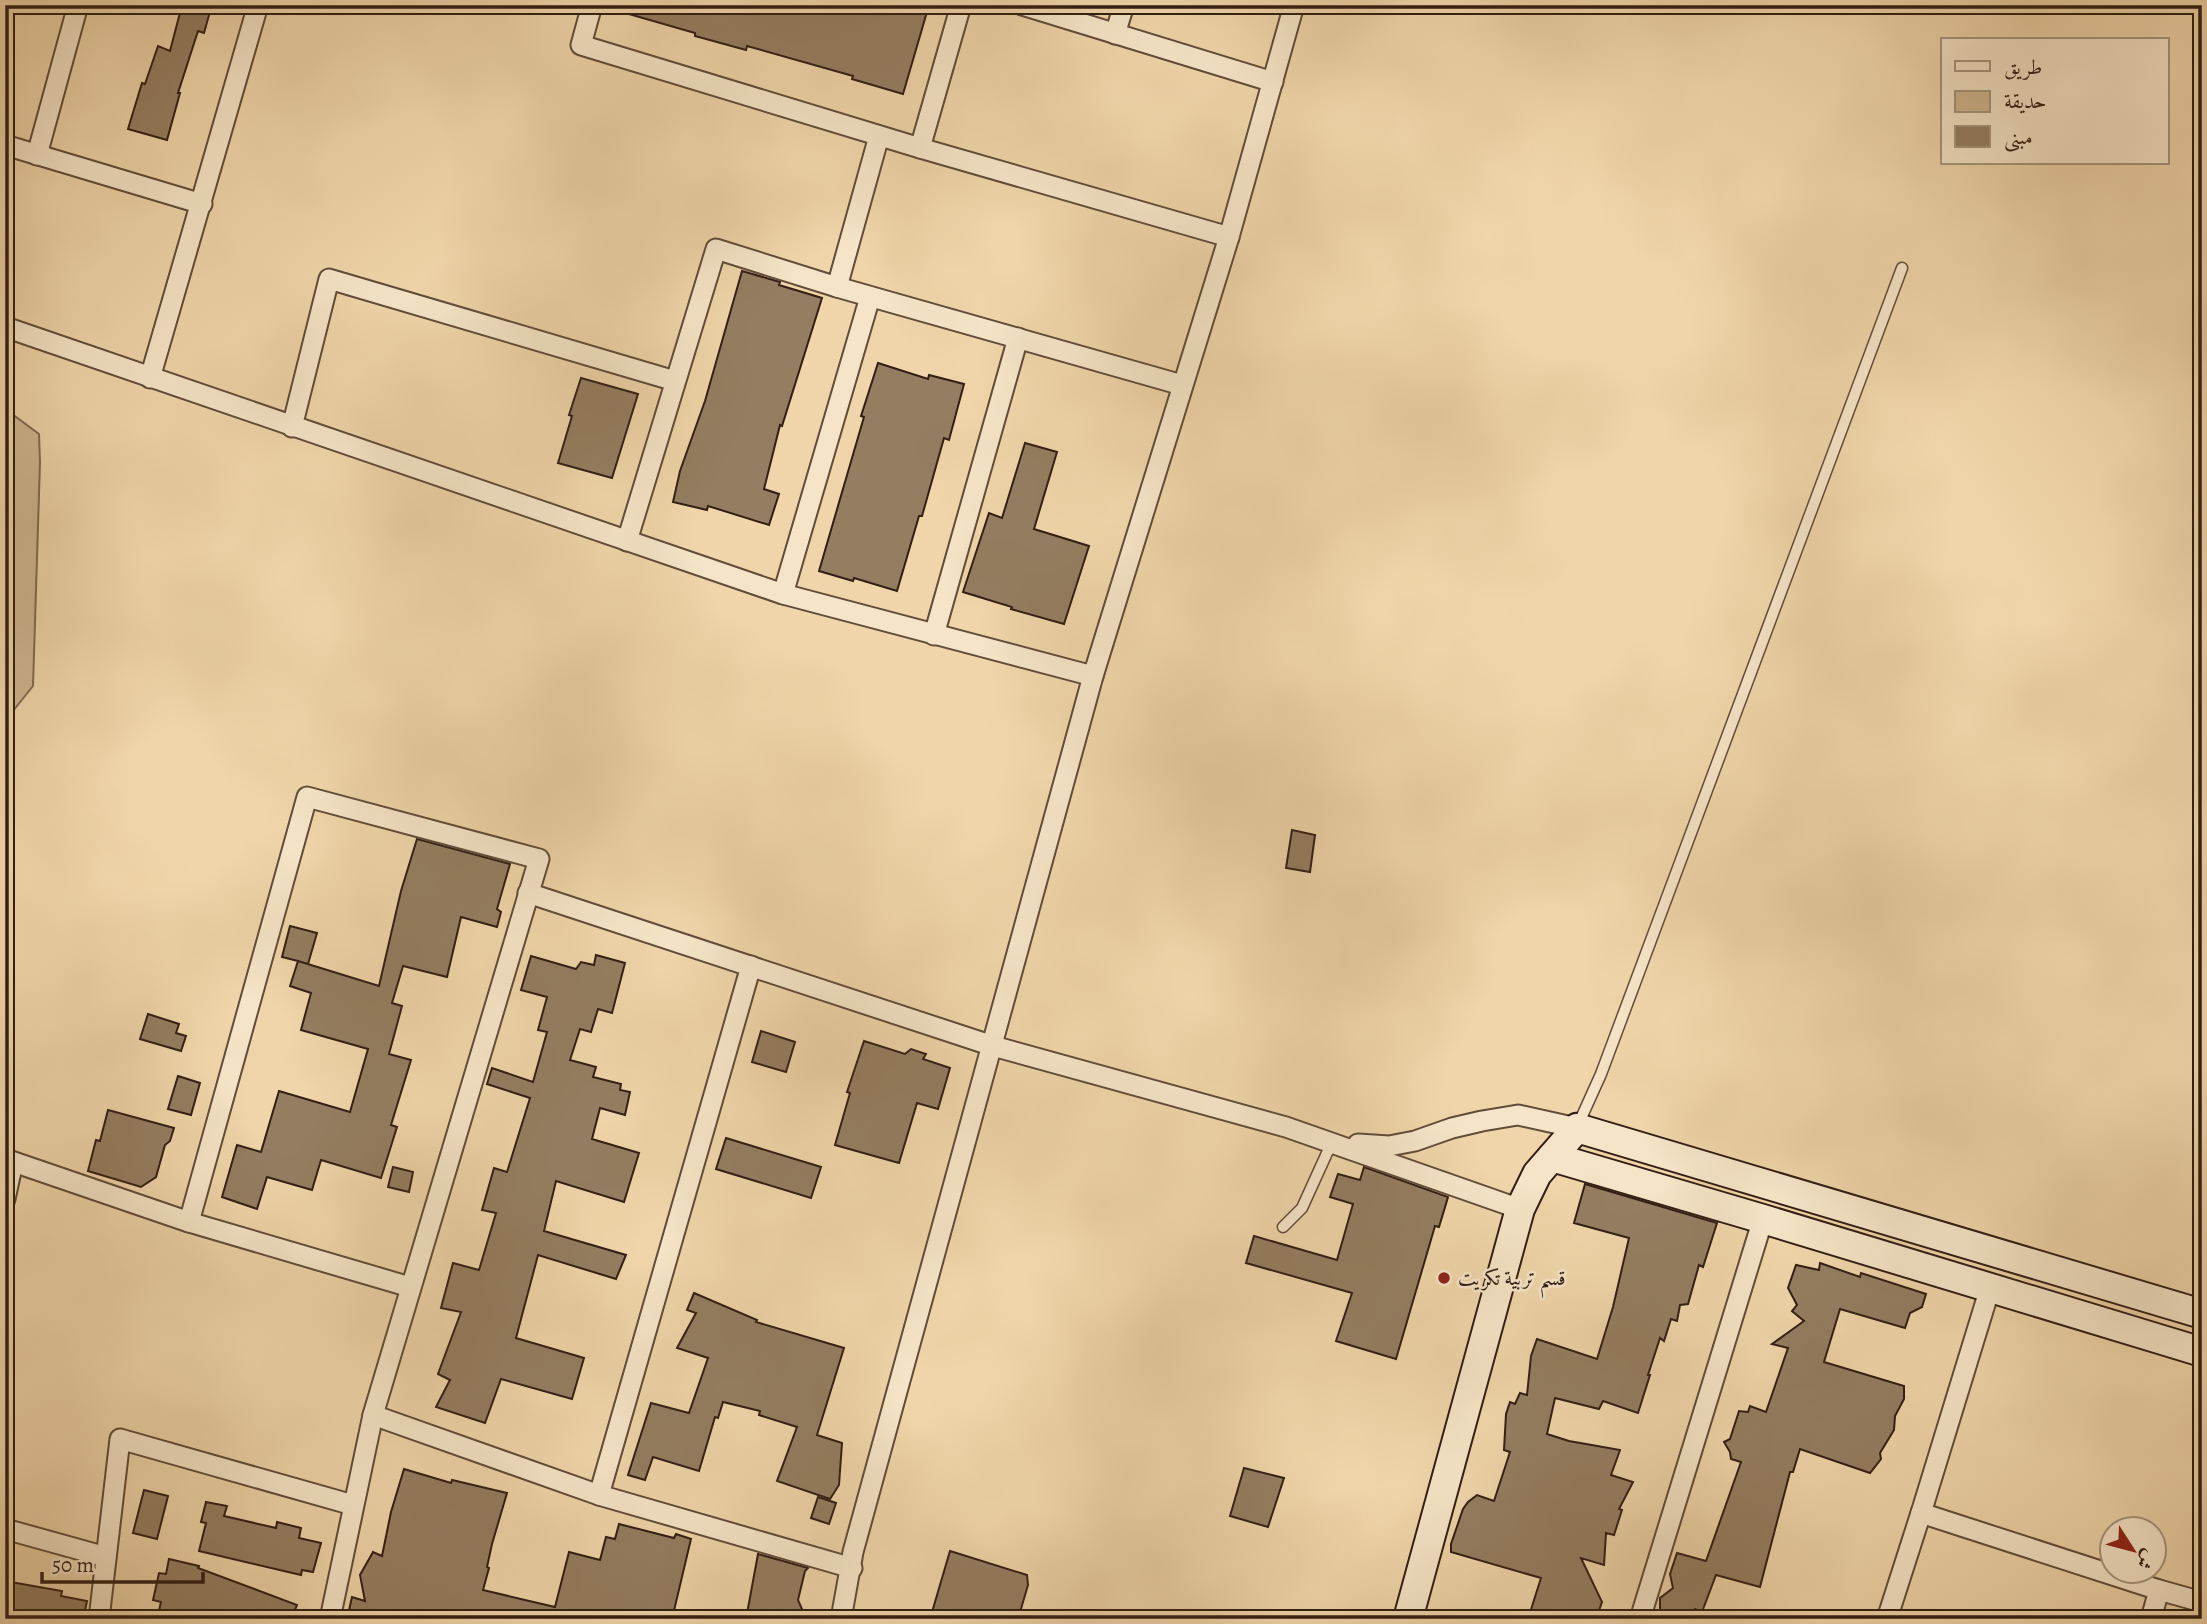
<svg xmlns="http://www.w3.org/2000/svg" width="2207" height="1624" font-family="Alegreya,Amiri,serif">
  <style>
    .green { fill: #cfb690; stroke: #806a52; stroke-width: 2 }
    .building { fill: #947d61; stroke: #321e14; stroke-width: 2 }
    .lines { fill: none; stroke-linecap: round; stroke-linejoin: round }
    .lane-casing { stroke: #614c39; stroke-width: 13 }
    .street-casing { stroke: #614c39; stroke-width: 23 }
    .secondary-casing { stroke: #321e14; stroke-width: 32 }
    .lane { stroke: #f5e4c7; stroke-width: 10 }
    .street { stroke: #f5e4c7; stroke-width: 19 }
    .secondary { stroke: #f5e4c7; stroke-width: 28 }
    .poi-dot { fill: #8f2418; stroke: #f5e4c7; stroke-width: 2.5 }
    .labels { text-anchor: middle; stroke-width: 5; stroke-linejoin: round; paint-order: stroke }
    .poi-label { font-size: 21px; fill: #321e14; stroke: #f5e4c7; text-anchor: start }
  </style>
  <rect width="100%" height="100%" fill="#efd5a9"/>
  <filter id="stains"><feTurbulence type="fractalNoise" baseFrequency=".00286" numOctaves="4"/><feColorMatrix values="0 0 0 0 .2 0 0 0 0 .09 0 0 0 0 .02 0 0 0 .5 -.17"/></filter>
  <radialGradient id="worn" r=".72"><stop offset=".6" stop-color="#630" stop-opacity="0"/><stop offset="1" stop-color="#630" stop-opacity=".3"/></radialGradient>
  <polygon class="green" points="5,412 12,414 39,434 40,462 33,686 5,721"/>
  <g class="building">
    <polygon points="182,5 200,5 211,8 204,33 198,31 178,93 180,93 167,140 128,129 142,83 145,84 158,46 170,51"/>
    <polygon points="616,5 929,5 903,94 852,79 853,76 747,46 746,50 695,36 695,33 615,10"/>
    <polygon points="742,271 780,282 779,285 822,298 782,426 780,425 764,489 779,494 769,525 708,506 707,510 673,502 680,471 705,401"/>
    <polygon points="878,363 928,379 929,375 964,384 949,440 944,438 922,516 919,516 897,591 854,578 853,581 819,571 864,417 861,416"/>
    <polygon points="581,378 638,394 612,478 558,463 572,416 569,415"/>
    <polygon points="1025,443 1057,452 1034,529 1089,546 1064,624 1011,609 1012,607 963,592 989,513 1002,518"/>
    <polygon points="1292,830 1315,835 1310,872 1286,868"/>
    <polygon points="417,839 510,864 497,909 501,912 497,927 461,917 447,977 403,966 392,1003 402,1006 389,1054 411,1060 391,1125 397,1127 381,1178 321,1160 312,1190 267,1177 257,1209 222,1197 237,1145 261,1152 279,1091 350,1112 368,1049 301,1030 311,993 290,986 298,961 282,957 290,926 317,933 308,964 298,961 379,986 401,891"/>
    <polygon points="596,955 625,963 612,1013 598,1009 591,1032 580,1029 570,1060 596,1067 593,1077 621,1084 620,1090 630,1092 625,1115 600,1108 592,1139 639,1153 624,1202 556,1181 544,1231 626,1255 616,1279 538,1255 516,1338 584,1358 572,1399 501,1379 485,1423 436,1407 450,1380 438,1374 461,1312 441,1308 453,1263 479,1270 496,1213 482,1210 494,1168 507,1172 530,1098 487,1084 492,1068 533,1082 547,1032 538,1030 547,997 521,990 531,956 576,969 581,962 594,965"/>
    <polygon points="148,1014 179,1024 176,1033 186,1036 181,1051 140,1039"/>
    <polygon points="761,1031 795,1042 786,1072 752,1062"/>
    <polygon points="864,1041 905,1054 911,1049 926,1054 923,1059 950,1068 938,1109 917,1103 899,1163 835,1145 850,1093 847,1092"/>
    <polygon points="178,1076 200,1083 191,1115 168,1109"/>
    <polygon points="108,1110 174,1128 170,1141 165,1145 156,1177 141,1187 88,1171 96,1140 100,1141"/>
    <polygon points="726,1138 821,1167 811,1198 716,1169"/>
    <polygon points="393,1167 413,1172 409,1192 388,1187"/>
    <polygon points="1364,1167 1448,1197 1439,1227 1435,1226 1396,1359 1336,1341 1352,1293 1246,1263 1254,1236 1337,1260 1353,1204 1330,1197 1338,1174 1360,1180"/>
    <polygon points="1585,1184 1717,1223 1703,1267 1699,1265 1688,1304 1680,1305 1677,1321 1671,1319 1664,1341 1660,1338 1648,1375 1650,1375 1638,1413 1603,1401 1599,1409 1555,1398 1547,1434 1569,1441 1620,1450 1611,1475 1633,1482 1619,1509 1622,1510 1614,1535 1606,1533 1604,1565 1581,1558 1602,1602 1596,1619 1528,1619 1541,1578 1451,1552 1451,1544 1463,1509 1468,1502 1477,1495 1494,1501 1510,1452 1504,1450 1506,1414 1510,1402 1515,1404 1520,1393 1527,1395 1531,1356 1537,1339 1597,1359 1613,1307 1629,1238 1574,1223"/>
    <polygon points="1820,1263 1860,1277 1861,1273 1926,1294 1922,1307 1910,1313 1905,1328 1840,1309 1824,1362 1904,1386 1904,1399 1895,1416 1894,1430 1880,1453 1881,1459 1870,1473 1800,1449 1793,1472 1790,1472 1760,1587 1716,1575 1702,1612 1695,1609 1692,1615 1685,1615 1684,1619 1660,1619 1660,1598 1673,1588 1670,1574 1677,1553 1706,1561 1741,1462 1731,1459 1730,1452 1724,1442 1730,1439 1739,1411 1748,1412 1750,1406 1766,1412 1788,1348 1772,1344 1804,1321 1792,1311 1797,1305 1788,1288 1796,1265 1819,1270"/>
    <polygon points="694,1293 757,1320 756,1322 844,1348 817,1435 842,1443 839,1485 830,1499 777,1481 797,1427 759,1415 760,1411 723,1402 718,1418 715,1417 699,1471 653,1457 645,1480 628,1475 651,1403 689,1413 708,1358 677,1348 696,1313 687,1310"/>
    <polygon points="1244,1468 1284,1478 1268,1527 1230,1516"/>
    <polygon points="404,1469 451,1483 452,1480 507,1493 492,1544 487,1567 489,1568 483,1590 555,1607 569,1552 600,1560 606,1537 615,1539 619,1524 674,1538 676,1534 691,1539 672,1619 347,1619 352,1597 365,1601 360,1575 373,1552 382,1556 391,1512"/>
    <polygon points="144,1490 168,1496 157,1539 133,1533"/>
    <polygon points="818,1497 836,1503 829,1524 811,1518"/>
    <polygon points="206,1502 227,1506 224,1516 276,1528 277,1522 301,1528 299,1538 321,1543 313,1572 302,1570 301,1575 199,1551 206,1523 201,1522"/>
    <polygon points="950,1551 1027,1575 1028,1585 1018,1619 930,1619"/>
    <polygon points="758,1554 808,1568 805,1571 798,1600 805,1616 796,1614 795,1619 746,1619"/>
    <polygon points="169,1559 199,1566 198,1568 297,1605 291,1619 157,1619 161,1602 153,1600 159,1573 166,1574"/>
    <polygon points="5,1581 62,1591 61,1596 87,1601 83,1619 5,1619"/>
  </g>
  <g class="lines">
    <g class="lane-casing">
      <g id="lane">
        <polyline points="1578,1125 1601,1074 1902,268"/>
        <polyline points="1283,1227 1302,1208 1332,1142"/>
      </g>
    </g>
    <g class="street-casing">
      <g id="street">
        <polyline points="592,5 581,45 920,148 1229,237"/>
        <polyline points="1022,5 1273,82"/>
        <polyline points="1115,34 1124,5"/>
        <polyline points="5,145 202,204"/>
        <polyline points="920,148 961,5"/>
        <polyline points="37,155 78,5"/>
        <polyline points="837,287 879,136"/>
        <polyline points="5,327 783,594 1093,676"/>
        <polyline points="150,378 258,5"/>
        <polyline points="292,427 329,279 675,381"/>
        <polyline points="627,541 716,249 837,287 1182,385"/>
        <polyline points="783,594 870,297"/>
        <polyline points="934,635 1018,338"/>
        <polyline points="528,893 993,1046 1286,1127 1520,1209"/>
        <polyline points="1358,1144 1389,1146 1415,1141 1452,1128 1482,1121 1518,1115 1577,1128"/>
        <polyline points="5,1159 189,1222 410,1287"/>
        <polyline points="5,1199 13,1162"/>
        <polyline points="189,1222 307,797 539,859 373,1415 330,1619"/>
        <polyline points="1990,1288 1921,1513 2159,1590 2151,1619"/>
        <polyline points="373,1415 599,1495 852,1568"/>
        <polyline points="599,1495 751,966"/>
        <polyline points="5,1529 106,1557"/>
        <polyline points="2159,1590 2202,1602"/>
        <polyline points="99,1619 120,1439 353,1505"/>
        <polyline points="841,1619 853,1552 1093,676 1229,237 1294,5"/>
        <polyline points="1640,1619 1763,1219"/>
        <polyline points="1887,1619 1921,1513"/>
      </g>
    </g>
    <g class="secondary-casing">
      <g id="secondary">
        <polyline points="1552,1157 1763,1219 2202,1352"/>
        <polyline points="1408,1619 1520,1209 1537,1174 1577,1128 2202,1314"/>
      </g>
    </g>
    <use href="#lane" class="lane"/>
    <use href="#street" class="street"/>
    <use href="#secondary" class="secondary"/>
  </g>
  <circle class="poi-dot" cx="1444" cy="1278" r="7"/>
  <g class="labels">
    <g class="poi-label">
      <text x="1458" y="1285">قسم تربية تكريت</text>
    </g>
  </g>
  <rect width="2207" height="1624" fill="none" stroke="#efd5a9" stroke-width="28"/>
  <rect x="7" y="7" width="2193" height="1610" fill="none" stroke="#321e14" stroke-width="3.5"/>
  <rect x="14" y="14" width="2179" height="1596" fill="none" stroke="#321e14" stroke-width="2"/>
  <rect x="1941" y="38" width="228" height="126" fill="#f5e4c7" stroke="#a7957f" stroke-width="2"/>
  <rect x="1955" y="61" width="35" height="10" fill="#f5e4c7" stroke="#a7957f" stroke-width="2"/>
  <text x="2004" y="74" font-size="21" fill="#321e14">طريق</text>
  <rect x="1955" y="91" width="35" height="21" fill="#cfb690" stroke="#a7957f" stroke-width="2"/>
  <text x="2004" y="108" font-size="21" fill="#321e14">حديقة</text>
  <rect x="1955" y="126" width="35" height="21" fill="#947d61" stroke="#a7957f" stroke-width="2"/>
  <text x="2004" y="144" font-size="21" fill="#321e14">مبنى</text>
  <g transform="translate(2133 1550) rotate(126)"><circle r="33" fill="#f5e4c7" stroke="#a7957f" stroke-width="2"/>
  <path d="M0-5L12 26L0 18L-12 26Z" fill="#8f2418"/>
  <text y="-10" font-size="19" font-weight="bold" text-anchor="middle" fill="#321e14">ش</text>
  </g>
  <path d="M42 1572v10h161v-10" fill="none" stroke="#321e14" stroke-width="3.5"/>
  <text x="52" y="1572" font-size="21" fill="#321e14" stroke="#f5e4c7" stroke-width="5" paint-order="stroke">50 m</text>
  <rect width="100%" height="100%" filter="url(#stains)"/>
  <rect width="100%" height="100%" fill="url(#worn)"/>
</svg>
